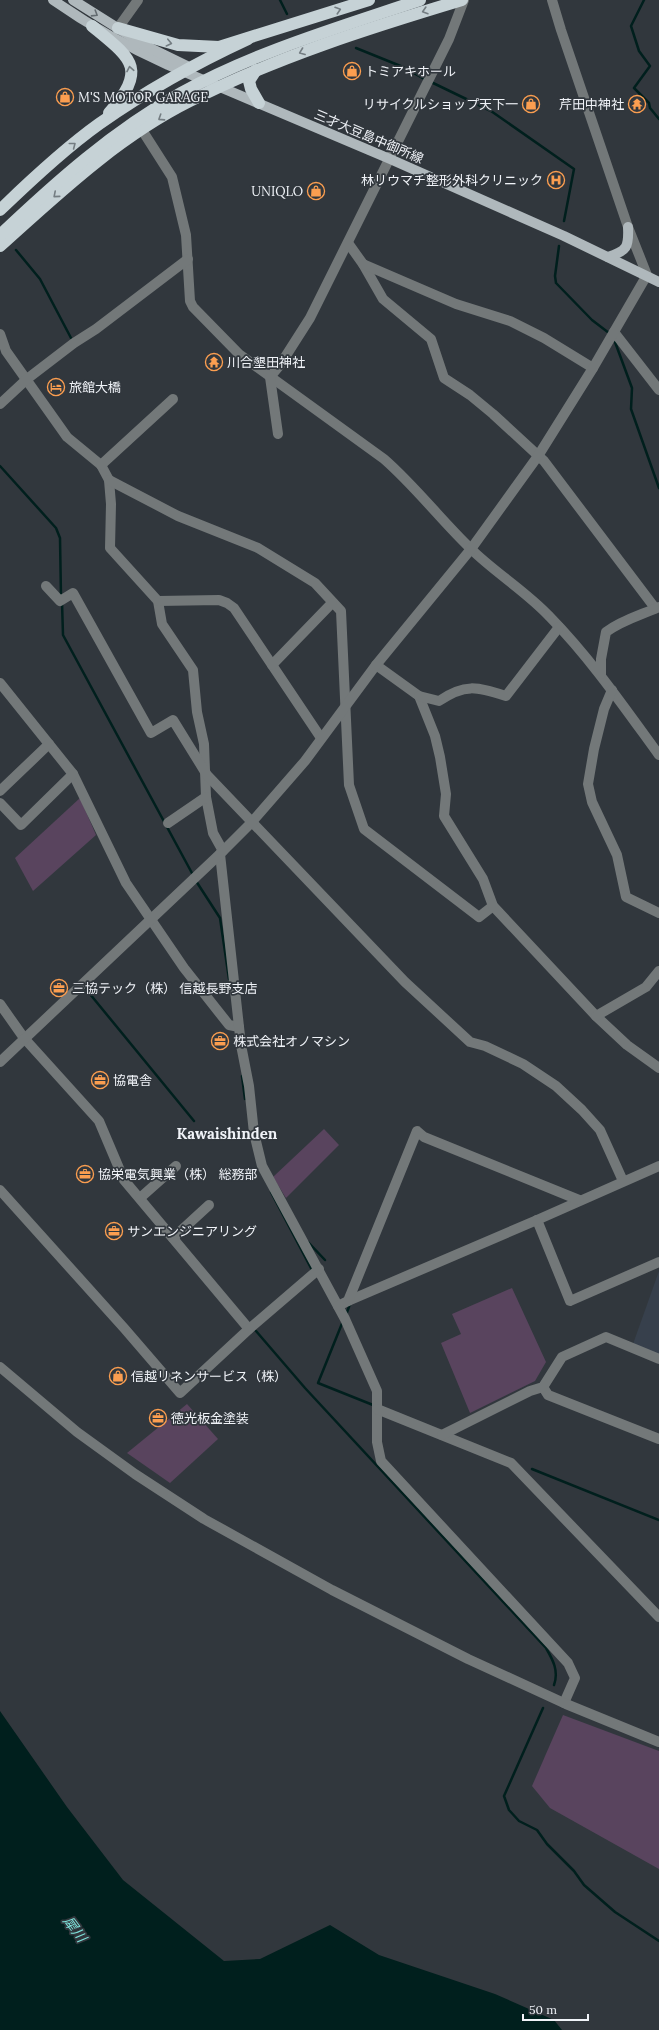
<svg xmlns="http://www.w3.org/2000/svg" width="659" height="2030" font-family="Lora,'Noto Sans JP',serif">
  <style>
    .built { fill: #37404c }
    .green { fill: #59445e }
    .water { fill: #001f1d }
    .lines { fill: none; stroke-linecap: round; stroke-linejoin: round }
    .stream { stroke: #001f1d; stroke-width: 2.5 }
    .minor { stroke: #737879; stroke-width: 10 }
    .major { stroke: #afb8bc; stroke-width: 10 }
    .highway { stroke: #c6d2d6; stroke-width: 12 }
    .highway-bridge { stroke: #c6d2d6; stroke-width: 12 }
    .oneway { stroke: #747d82 }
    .oneway2 { stroke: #636b70 }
    .labels { text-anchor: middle; stroke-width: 3.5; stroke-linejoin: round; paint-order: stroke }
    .poi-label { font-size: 13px; fill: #f0f3f8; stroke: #31373d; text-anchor: start }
    .street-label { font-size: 13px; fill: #f0f3f8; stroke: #31373d }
    .water-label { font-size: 14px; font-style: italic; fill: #7ee4dc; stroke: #31373d }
    .quarter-label { font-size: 15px; font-weight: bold; fill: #f0f3f8; stroke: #31373d }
  </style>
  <rect width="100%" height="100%" fill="#31373d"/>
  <polygon class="built" points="659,1271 659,1355 633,1344"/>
  <g class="green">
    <polygon points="80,798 96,835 33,891 15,858"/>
    <polygon points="324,1129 339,1145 286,1198 273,1177"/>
    <polygon points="512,1288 546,1362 535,1381 470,1413 441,1343 461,1334 452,1314"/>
    <polygon points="187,1404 218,1439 170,1483 127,1453"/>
    <polygon points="563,1715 659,1751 659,1869 550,1808 532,1786"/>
  </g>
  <polygon class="water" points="0,1711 67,1807 123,1880 224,1961 260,1959 330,1925 379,1955 495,1994 554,2020 562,2030 0,2030"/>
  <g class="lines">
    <g class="stream">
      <polyline points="280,0 287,14"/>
      <polyline points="644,0 631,26 639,51 650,66 634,88 649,103 650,108 659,119"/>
      <polyline points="356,48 403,67 426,80"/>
      <polyline points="431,82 491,111 574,169 564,221"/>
      <polyline points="559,246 555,276 556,283 592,320 609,333"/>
      <polyline points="16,250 40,279 71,338"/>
      <polyline points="615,342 632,388 631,409 659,488"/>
      <polyline points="0,466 56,528 60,538 61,597"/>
      <polyline points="62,602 63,635 193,875"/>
      <polyline points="196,881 220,918 229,979"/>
      <polyline points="86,987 85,988 194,1121"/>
      <polyline points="242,1076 245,1099"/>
      <polyline points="271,1192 312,1270"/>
      <polyline points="308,1242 325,1260"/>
      <polyline points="346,1315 350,1304"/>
      <polyline points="343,1321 318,1383 373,1405"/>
      <path d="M256,1331L305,1388L546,1648C553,1660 559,1671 554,1685"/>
      <polyline points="532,1469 659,1520"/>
      <polyline points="543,1708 504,1796 509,1810 519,1821 537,1830 547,1844 574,1871 584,1885 615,1912 659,1941"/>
    </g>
    <g class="minor">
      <polyline points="118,28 138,0"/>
      <path d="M142,130L172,177L186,235L190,301L193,307L239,354L384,459C415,486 440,519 470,548C495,573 526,591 550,617C591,659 624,707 659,755"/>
      <polyline points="348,243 363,264 383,299 431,339 444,378 470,395 493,414 544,461 655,608"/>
      <polyline points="363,264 456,304 510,321 544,338 593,368"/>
      <polyline points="614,332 659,390"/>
      <polyline points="0,334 6,351 67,437 101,465 109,480 111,504 110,548 158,601 162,624 193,670 197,712 204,744 206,797 213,833 223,851"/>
      <polyline points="0,404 27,379 74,343 96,329 188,259"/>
      <polyline points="278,434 270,377 280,365 310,318 449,39 464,0"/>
      <polyline points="101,465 173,399"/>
      <polyline points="109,480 178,516 258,548 315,583 341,611 349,785 364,829 479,917 493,906"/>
      <polyline points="46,586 60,601 73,593 151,733 173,720 207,775 405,982 470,1042 485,1046 523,1064 556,1086 582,1110 600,1130 623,1181"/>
      <polyline points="158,601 219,600 227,603 234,608 321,738"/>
      <polyline points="272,665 332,603"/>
      <polyline points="376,665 419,696 435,736 440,757 446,794 444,816 483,879 493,906 596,1016 627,1045 659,1068"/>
      <path d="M601,674V659L606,632C622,620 641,615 659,607"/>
      <polyline points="0,683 73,774 126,883 184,968 229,1025 239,1027"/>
      <polyline points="612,690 604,709 594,749 588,784 592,802 617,855 626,897 659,913"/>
      <path d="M419,696L439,701C465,683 477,687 506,696L559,627"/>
      <polyline points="0,791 49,744"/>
      <polyline points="0,803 21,825 73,774"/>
      <polyline points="168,823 206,797"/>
      <polyline points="220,854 241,1045 249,1086 254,1133 262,1166 345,1319 377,1391 377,1442 381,1461 568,1663 575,1678 564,1703"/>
      <polyline points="0,1004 24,1038 99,1121 124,1180 249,1329"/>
      <polyline points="596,1016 646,987 659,971"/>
      <polyline points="0,1062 220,854 251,823 305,761 376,665 471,549 538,456 593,368 647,275 628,227 561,30 552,0"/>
      <polyline points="0,1190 124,1328 180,1393 249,1329 319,1269"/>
      <polyline points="140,1198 176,1166"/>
      <polyline points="537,1220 570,1301 659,1262"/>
      <polyline points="173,1238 209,1205"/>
      <polyline points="348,1301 537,1220 659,1166"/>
      <polyline points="338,1306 348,1301 417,1131 424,1137 579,1200"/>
      <polyline points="0,1367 77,1432 135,1474 204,1519 332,1590 468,1659 566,1704 659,1742"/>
      <polyline points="543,1387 548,1395 659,1439"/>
      <polyline points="377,1409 511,1463 659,1617"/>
      <polyline points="442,1435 530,1391 543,1387 562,1357 606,1337 659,1359"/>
    </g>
    <g class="major">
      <path d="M53,0C90,26 128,47 168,65L390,159L564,236L659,282"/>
      <polyline points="73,0 146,46 187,66"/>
      <path d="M608,257C627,251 629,247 628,227"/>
    </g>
    <g class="highway">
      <path d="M92,26C132,59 148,68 109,113"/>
      <polyline points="118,28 178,45 219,47 369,0"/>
      <polyline points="256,70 249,81 251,89 259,103"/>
      <path d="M0,210C31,180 64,149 99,124C146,91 196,63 248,39"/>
      <path d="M0,246C59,193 118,137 190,101C277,57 369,28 462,0"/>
    </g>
    <path class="highway-bridge" d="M0,235C56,182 113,131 181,93C255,52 340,27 420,0"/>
  </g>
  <defs><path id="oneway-chevron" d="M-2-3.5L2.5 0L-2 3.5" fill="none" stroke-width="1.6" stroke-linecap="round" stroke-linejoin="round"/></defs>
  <g class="oneway">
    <use href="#oneway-chevron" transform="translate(338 10) rotate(-18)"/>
    <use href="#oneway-chevron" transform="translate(425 11) rotate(163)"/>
    <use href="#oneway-chevron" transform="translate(169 43) rotate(13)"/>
    <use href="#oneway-chevron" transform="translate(302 52) rotate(159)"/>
    <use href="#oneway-chevron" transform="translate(130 69) rotate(-101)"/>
    <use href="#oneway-chevron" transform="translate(161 118) rotate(147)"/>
    <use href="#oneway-chevron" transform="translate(73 145) rotate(-38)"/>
    <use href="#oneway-chevron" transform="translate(56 195) rotate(139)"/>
  </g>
  <use class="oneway2" href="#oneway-chevron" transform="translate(95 14) rotate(32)"/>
  <defs>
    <g id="shop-ring" transform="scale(0.9)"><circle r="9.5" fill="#31373d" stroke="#fb9e50" stroke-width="1.5"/><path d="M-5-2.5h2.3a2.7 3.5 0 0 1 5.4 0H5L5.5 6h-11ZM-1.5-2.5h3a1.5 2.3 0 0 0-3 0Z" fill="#fb9e50"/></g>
    <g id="temple-ring" transform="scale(0.9)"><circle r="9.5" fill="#31373d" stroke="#fb9e50" stroke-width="1.5"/><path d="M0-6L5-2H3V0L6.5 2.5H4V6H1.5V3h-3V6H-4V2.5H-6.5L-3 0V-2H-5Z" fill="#fb9e50"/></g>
    <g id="hospital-ring" transform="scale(0.9)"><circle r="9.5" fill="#31373d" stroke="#fb9e50" stroke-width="1.5"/><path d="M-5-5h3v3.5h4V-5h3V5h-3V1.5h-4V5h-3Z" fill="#fb9e50"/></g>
    <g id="hotel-ring" transform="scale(0.9)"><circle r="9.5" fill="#31373d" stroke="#fb9e50" stroke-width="1.5"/><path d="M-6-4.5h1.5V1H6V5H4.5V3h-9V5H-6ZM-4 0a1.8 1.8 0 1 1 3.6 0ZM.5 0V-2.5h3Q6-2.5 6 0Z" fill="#fb9e50"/></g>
    <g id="office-ring" transform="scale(0.9)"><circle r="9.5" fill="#31373d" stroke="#fb9e50" stroke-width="1.5"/><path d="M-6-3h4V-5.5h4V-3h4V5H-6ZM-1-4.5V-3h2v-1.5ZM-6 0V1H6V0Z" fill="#fb9e50"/></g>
  </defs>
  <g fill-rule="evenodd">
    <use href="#shop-ring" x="352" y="71"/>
    <use href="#shop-ring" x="65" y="97"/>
    <use href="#shop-ring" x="531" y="104"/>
    <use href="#temple-ring" x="637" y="104"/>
    <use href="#hospital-ring" x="556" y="180"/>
    <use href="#shop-ring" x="316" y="191"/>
    <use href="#temple-ring" x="214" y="362"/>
    <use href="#hotel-ring" x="56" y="387"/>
    <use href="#office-ring" x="59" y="988"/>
    <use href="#office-ring" x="220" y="1041"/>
    <use href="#office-ring" x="100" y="1080"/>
    <use href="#office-ring" x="85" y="1174"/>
    <use href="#office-ring" x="114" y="1231"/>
    <use href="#shop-ring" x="118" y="1376"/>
    <use href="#office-ring" x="158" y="1418"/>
  </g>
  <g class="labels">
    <g class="poi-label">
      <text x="365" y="76">トミアキホール</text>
      <text x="78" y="102">M'S MOTOR GARAGE</text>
      <text x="518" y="109" text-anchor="end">リサイクルショップ天下一</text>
      <text x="624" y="109" text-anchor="end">芹田中神社</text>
      <text x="543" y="185" text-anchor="end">林リウマチ整形外科クリニック</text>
      <text x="303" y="196" text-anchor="end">UNIQLO</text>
      <text x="227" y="367">川合墾田神社</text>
      <text x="69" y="392">旅館大橋</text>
      <text x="72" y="993">三協テック（株） 信越長野支店</text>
      <text x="233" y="1046">株式会社オノマシン</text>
      <text x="113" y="1085">協電舎</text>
      <text x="98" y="1179">協栄電気興業（株） 総務部</text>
      <text x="127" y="1236">サンエンジニアリング</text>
      <text x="131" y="1381">信越リネンサービス（株）</text>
      <text x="171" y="1423">徳光板金塗装</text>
    </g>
    <g class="street-label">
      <text transform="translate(369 136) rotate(23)" y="5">三才大豆島中御所線</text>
    </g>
    <g class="water-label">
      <text transform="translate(75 1929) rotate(53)" y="5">犀川</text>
    </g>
    <g class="quarter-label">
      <text x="227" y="1139">Kawaishinden</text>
    </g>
  </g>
  <path d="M523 2014v6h65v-6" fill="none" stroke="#f0f3f8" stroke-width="2"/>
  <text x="529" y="2014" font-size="12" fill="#f0f3f8" stroke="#31373d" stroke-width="3" paint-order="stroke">50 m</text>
</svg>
